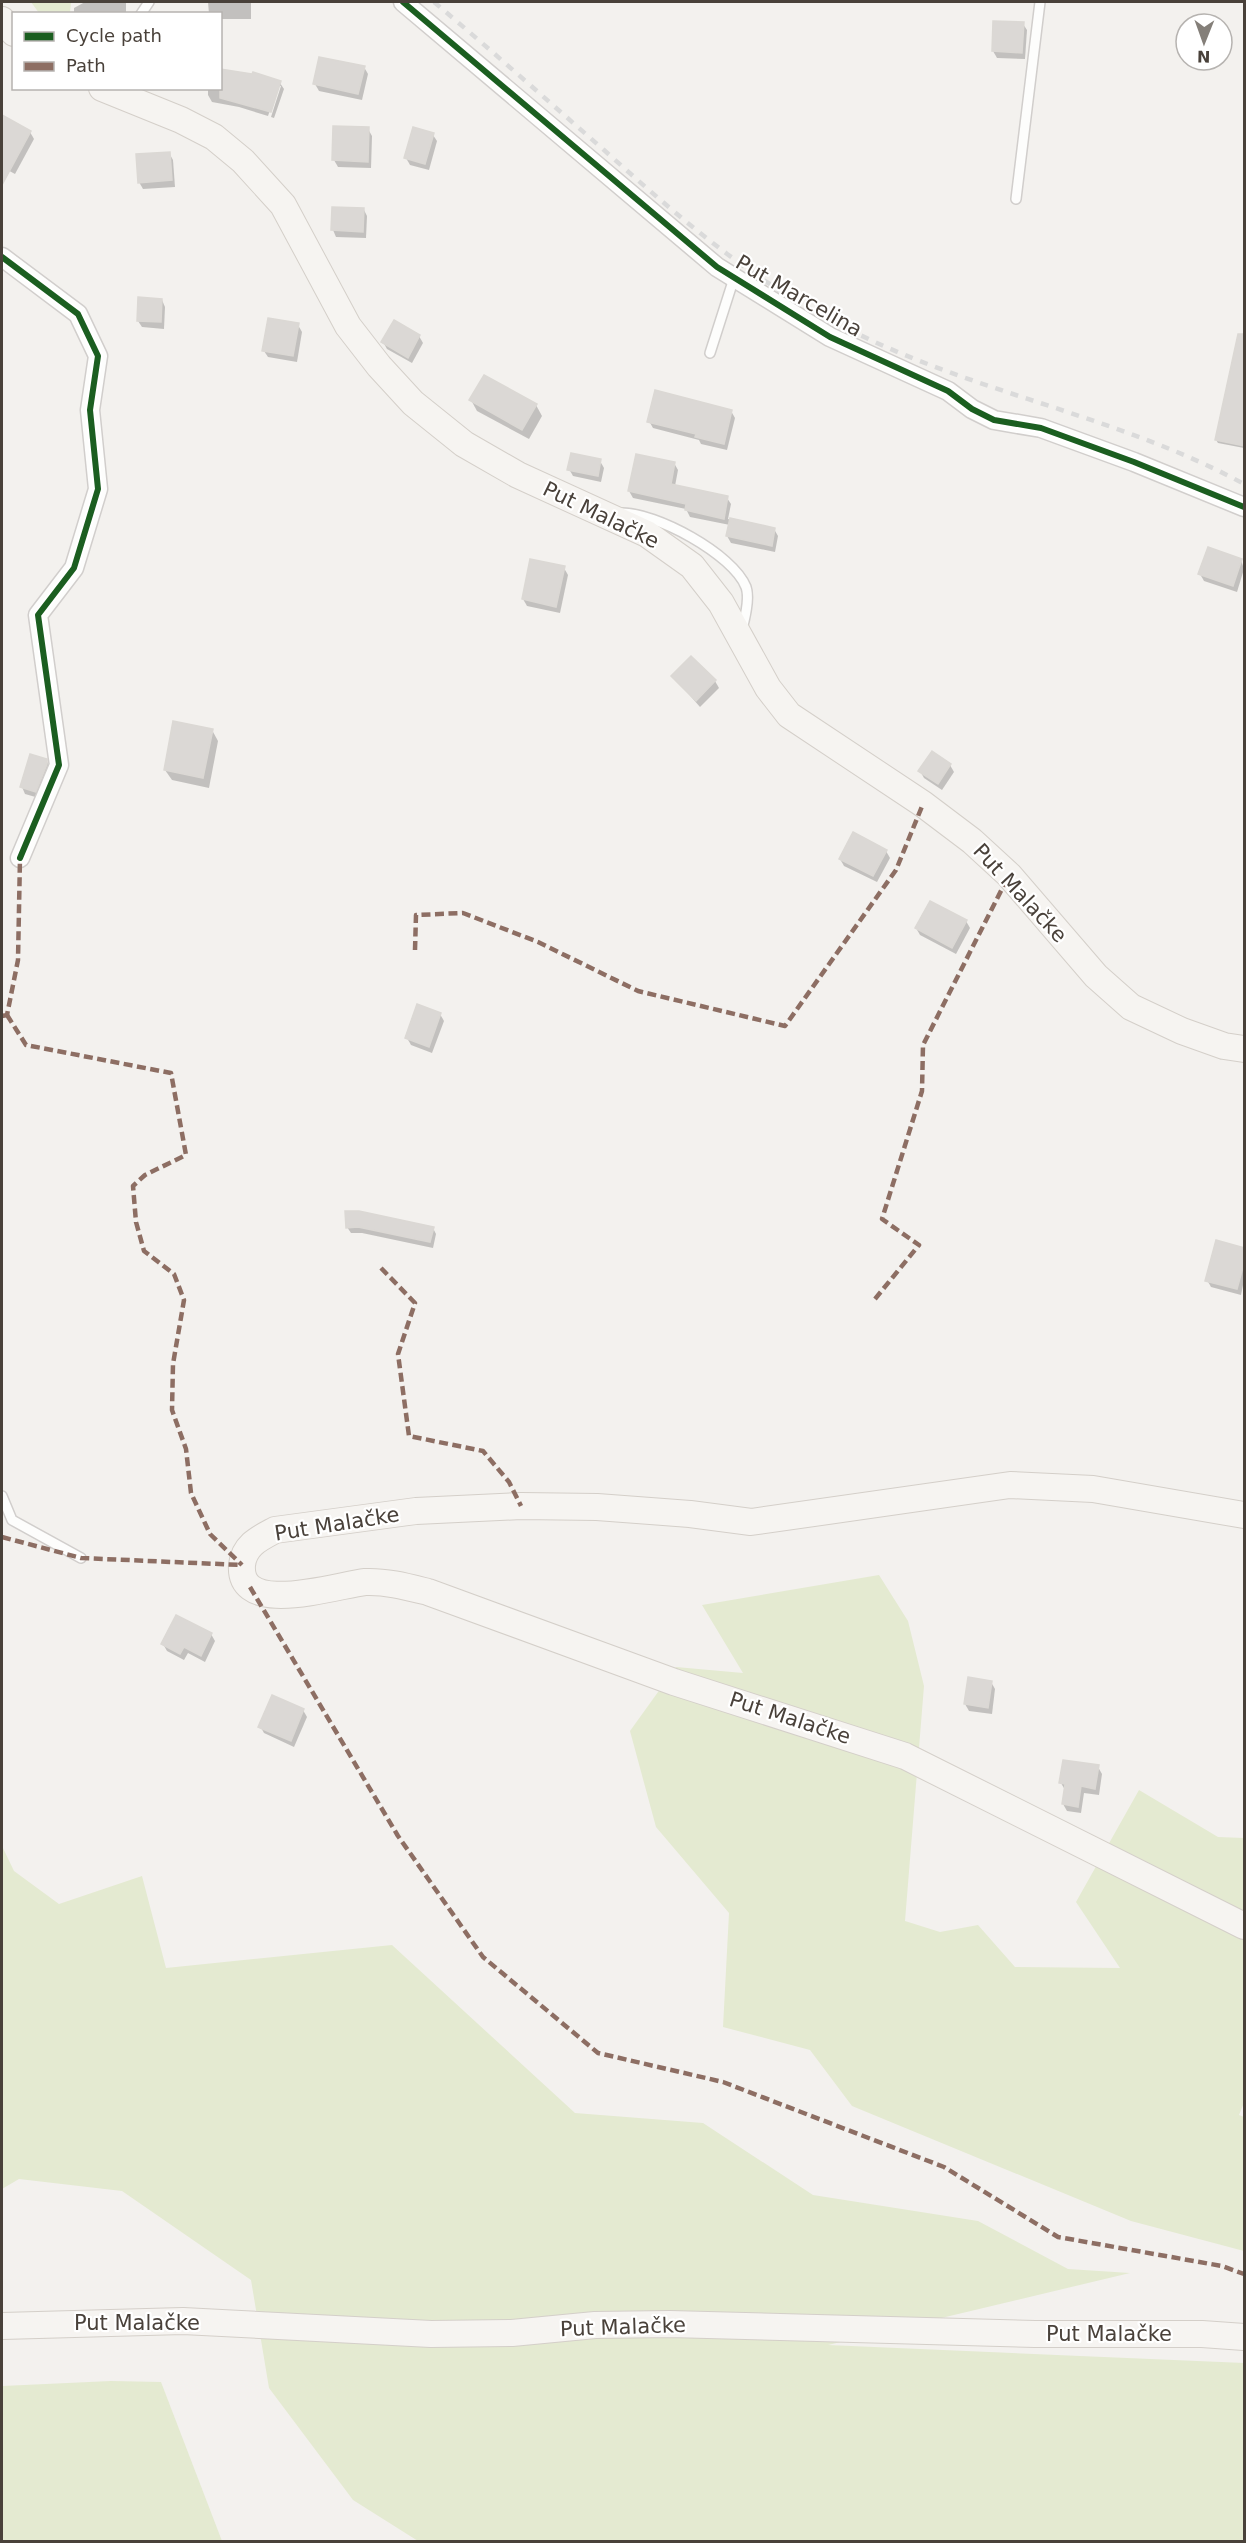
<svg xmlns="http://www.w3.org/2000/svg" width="1246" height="2543" font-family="'DejaVu Sans',sans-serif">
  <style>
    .green { fill: #e4ead1 }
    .shadow { fill: #0003 }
    .building { fill: #dbd8d5; stroke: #dbd8d4; stroke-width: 1.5 }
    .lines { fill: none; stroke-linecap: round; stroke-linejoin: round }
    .lane-casing { stroke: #d1cecc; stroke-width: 12 }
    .street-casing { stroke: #d1cecc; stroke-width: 21 }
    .secondary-casing { stroke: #d4cfc9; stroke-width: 28 }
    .lane { stroke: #fdfdfc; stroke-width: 9 }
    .street { stroke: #fdfdfc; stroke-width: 18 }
    .secondary { stroke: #f6f4f1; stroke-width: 26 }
    .rail { stroke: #dadada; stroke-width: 4.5; stroke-dasharray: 8 8; stroke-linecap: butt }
    .quiet { stroke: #8d6e63; stroke-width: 4.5; stroke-dasharray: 9 4.5; stroke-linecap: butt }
    .cycleway-casing { stroke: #fff; stroke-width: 10 }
    .cycleway { stroke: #1b5e20; stroke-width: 6 }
    .labels { text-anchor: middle; stroke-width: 4.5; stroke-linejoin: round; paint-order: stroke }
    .street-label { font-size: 21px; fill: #49413a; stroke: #fff }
  </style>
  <rect width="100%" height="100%" fill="#f3f1ee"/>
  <g class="green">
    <polygon points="31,2 71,2 70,13 39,13"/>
    <polygon points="879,1575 908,1621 924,1686 905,1921 940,1932 978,1925 1015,1967 1120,1968 1076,1902 1139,1790 1218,1837 1244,1838 1244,2103 1239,2115 1244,2117 1244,2251 1131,2221 852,2106 810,2050 723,2027 729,1913 656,1827 630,1731 676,1667 743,1673 702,1605"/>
    <polygon points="2,1846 14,1871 59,1904 142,1876 166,1968 392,1945 575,2113 703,2123 813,2195 978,2221 1068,2269 1130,2273 828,2345 1244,2363 1244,2541 418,2541 353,2500 269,2388 251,2280 122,2191 19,2179 2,2189"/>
    <polygon points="111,2381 161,2382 222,2541 2,2541 2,2386"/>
  </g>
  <g class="shadow">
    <polygon points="85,2 126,2 126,14 74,14 74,8"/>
    <polygon points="208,2 251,2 251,19 220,19 220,14 209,14"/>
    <polygon points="1023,24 1027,30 1025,59 997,58 993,51"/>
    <polygon points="364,67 368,74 362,100 319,91 315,84"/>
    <polygon points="280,83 284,89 274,118 271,117 281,86 278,86 268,116 239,107 212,102 208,95 208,88"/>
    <polygon points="6,119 30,132 34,139 15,174 2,167 2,128"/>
    <polygon points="368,129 372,136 371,168 338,167 334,160"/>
    <polygon points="433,135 437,141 429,170 410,165 406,158"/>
    <polygon points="169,153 173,160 175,187 143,189 139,182"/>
    <polygon points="364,210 367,216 366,238 336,237 333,230"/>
    <polygon points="162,300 165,307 164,329 142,327 138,321"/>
    <polygon points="395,322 419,336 423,343 412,363 387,349 383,342"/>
    <polygon points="298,325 302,332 297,362 268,357 264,351"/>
    <polygon points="1244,350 1244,448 1218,443 1216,440"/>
    <polygon points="471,400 536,405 542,416 529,439 477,411"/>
    <polygon points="731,411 735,418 727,450 701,444 699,440 653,428 649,421"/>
    <polygon points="600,461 604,468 601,482 573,476 569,469"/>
    <polygon points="674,463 678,470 675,486 727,498 731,504 728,519 774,529 778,536 775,552 731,543 727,536 730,525 690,517 686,509 633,498 629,491"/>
    <polygon points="1241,560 1244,569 1237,592 1204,581 1200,574"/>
    <polygon points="564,568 568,575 560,613 527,606 523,599"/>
    <polygon points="673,676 715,681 719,688 700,707"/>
    <polygon points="212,730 218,741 209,788 172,780 165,770"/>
    <polygon points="46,760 50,767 39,798 25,794 22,787"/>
    <polygon points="950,765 954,772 942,790 924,778 920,771"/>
    <polygon points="886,851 890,858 877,882 844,866 840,859"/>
    <polygon points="966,921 970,928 956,954 920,935 916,928"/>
    <polygon points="440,1014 444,1021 432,1053 411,1045 407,1038"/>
    <polygon points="347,1213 433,1228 436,1234 433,1248 362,1233 351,1233 347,1227"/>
    <polygon points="1244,1249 1244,1280 1241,1295 1211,1287 1207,1280"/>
    <polygon points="211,1634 215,1641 205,1662 188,1653 184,1660 167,1651 163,1644"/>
    <polygon points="991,1682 995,1689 992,1714 969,1711 965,1704"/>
    <polygon points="303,1710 307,1717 294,1747 264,1733 260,1726"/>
    <polygon points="1098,1767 1102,1774 1099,1795 1084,1793 1081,1813 1067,1811 1063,1804 1065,1790 1061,1783"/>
  </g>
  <g class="building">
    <polygon points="993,21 1024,22 1022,53 992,51"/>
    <polygon points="319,57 365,66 358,94 313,84"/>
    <polygon points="220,69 252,74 253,72 281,81 271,112 220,98"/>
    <polygon points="2,115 31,131 2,185"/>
    <polygon points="333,126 369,127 368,162 332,160"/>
    <polygon points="413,127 434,133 425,164 404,158"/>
    <polygon points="170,152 172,180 138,183 136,154"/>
    <polygon points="332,207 364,208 363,232 331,230"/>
    <polygon points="138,297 162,299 161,322 137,321"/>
    <polygon points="268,318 299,323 293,356 262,351"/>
    <polygon points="394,320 420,335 408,358 381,342"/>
    <polygon points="1238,334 1245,334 1245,446 1215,440"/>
    <polygon points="484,375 537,404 522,430 469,400"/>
    <polygon points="655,390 732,410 724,444 695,437 696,434 647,422"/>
    <polygon points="571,453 601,459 598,476 567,470"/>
    <polygon points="636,454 675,462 671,484 728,496 724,519 685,510 686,504 628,491"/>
    <polygon points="730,518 775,528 772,546 726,536"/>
    <polygon points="1208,547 1242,559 1233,586 1198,574"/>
    <polygon points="530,559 565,566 556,607 522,599"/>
    <polygon points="691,656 716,680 696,701 671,676"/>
    <polygon points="173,721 213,729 203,778 164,770"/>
    <polygon points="932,751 951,764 938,784 918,771"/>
    <polygon points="30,754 47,759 47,764 36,792 20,787"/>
    <polygon points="853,832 887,850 873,876 839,859"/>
    <polygon points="930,901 967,920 952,948 915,928"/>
    <polygon points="417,1004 441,1013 429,1047 405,1038"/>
    <polygon points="345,1211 359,1211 434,1227 430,1242 358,1227 346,1228"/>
    <polygon points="1216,1240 1245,1248 1245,1260 1237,1289 1205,1281"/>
    <polygon points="176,1615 212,1633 201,1656 184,1647 180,1654 161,1644"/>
    <polygon points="968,1677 992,1681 988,1708 964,1704"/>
    <polygon points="272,1695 304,1709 291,1741 258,1727"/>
    <polygon points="1063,1760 1099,1765 1095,1789 1081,1786 1078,1807 1062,1804 1065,1784 1059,1783"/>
  </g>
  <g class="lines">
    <g class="lane-casing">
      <g id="lane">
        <polyline points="141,14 149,2"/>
        <polyline points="1016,199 1040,2"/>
        <polyline points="710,353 734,278"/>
        <path d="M621,513C655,512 733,554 746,587C750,598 745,618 742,629"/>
        <polyline points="2,1496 12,1520 81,1558"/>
      </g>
    </g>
    <g class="street-casing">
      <g id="street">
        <polyline points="403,2 717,267 830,337 948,391 972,409 994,420 1041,428 1134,462 1244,507"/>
        <polyline points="2,257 78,314 98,356 90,410 98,489 74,568 38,615 59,765 20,858"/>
      </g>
    </g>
    <g class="secondary-casing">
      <g id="secondary">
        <polyline points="2,20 14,33"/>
        <polyline points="102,88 181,120 214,137 243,161 283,205 348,326 379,366 413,403 464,444 518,475 647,534 692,566 721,603 768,688 789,715 923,804 972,841 1009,875 1096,976 1131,1007 1182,1031 1224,1046 1244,1049"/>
        <path d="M1244,1515L1093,1489L1010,1485L751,1522L690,1514L597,1507L521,1506L416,1511L275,1530C260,1538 244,1545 242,1565C238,1618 337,1585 365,1582C386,1581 408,1587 428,1592L674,1682L905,1756L1244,1926"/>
        <polyline points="2,2326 183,2321 431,2334 512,2333 595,2325 670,2324 1035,2334 1202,2334 1244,2337"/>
      </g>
    </g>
    <use href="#lane" class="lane"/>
    <use href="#street" class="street"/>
    <use href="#secondary" class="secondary"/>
    <path class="rail" d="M434,2C491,50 548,101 604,150C685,223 760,288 860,335C984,395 1123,418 1244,484"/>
    <g class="quiet">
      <polyline points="415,950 416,915 463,913 538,942 638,991 785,1026 896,870 923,804"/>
      <polyline points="7,1015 26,1045 171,1073 186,1155 145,1175 133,1186 136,1222 144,1251 174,1274 184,1300 173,1364 172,1410 186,1449 191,1493 210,1534 242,1565"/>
      <polyline points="2,1016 7,1015 18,960 20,858"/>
      <polyline points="381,1268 415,1303 398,1354 409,1436 483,1451 509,1482 521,1506"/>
      <polyline points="875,1299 919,1245 882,1219 922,1091 923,1045 1009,875"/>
      <polyline points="2,1537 81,1558 242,1565"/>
      <polyline points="250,1587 398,1836 483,1957 598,2053 723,2082 944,2167 1058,2237 1222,2266 1244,2274"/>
    </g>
    <g class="cycleway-casing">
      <g id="cycleway">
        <polyline points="403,2 717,267 830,337 948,391 972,409 994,420 1041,428 1134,462 1244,507"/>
        <polyline points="2,257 78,314 98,356 90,410 98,489 74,568 38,615 59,765 20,858"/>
      </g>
    </g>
    <use href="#cycleway" class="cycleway"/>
  </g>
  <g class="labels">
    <g class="street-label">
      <text transform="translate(799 296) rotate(30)" y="7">Put Marcelina</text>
      <text transform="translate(601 515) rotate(26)" y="7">Put Malačke</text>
      <text transform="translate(1020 893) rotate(47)" y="7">Put Malačke</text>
      <text transform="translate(337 1524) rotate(-9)" y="7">Put Malačke</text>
      <text transform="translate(790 1718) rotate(18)" y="7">Put Malačke</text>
      <text x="137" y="2330">Put Malačke</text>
      <text transform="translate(623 2327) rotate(-2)" y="7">Put Malačke</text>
      <text x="1109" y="2341">Put Malačke</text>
    </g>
  </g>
  <rect width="1246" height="2543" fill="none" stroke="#49413a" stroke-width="6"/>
  <rect x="12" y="12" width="210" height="78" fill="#ffffff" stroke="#b6b3b0" stroke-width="1.5"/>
  <rect x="24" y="32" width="30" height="9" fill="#1b5e20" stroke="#b6b3b0" stroke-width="1.5"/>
  <text x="66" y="42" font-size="18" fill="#49413a">Cycle path</text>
  <rect x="24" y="62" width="30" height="9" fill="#8d6e63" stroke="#b6b3b0" stroke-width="1.5"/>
  <text x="66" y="72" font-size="18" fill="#49413a">Path</text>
  <g transform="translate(1204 42) rotate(181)"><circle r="28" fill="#ffffff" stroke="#b6b3b0" stroke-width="1.5"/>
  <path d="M0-4.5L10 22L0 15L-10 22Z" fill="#847f79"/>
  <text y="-9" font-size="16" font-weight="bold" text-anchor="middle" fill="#49413a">N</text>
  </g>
</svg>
